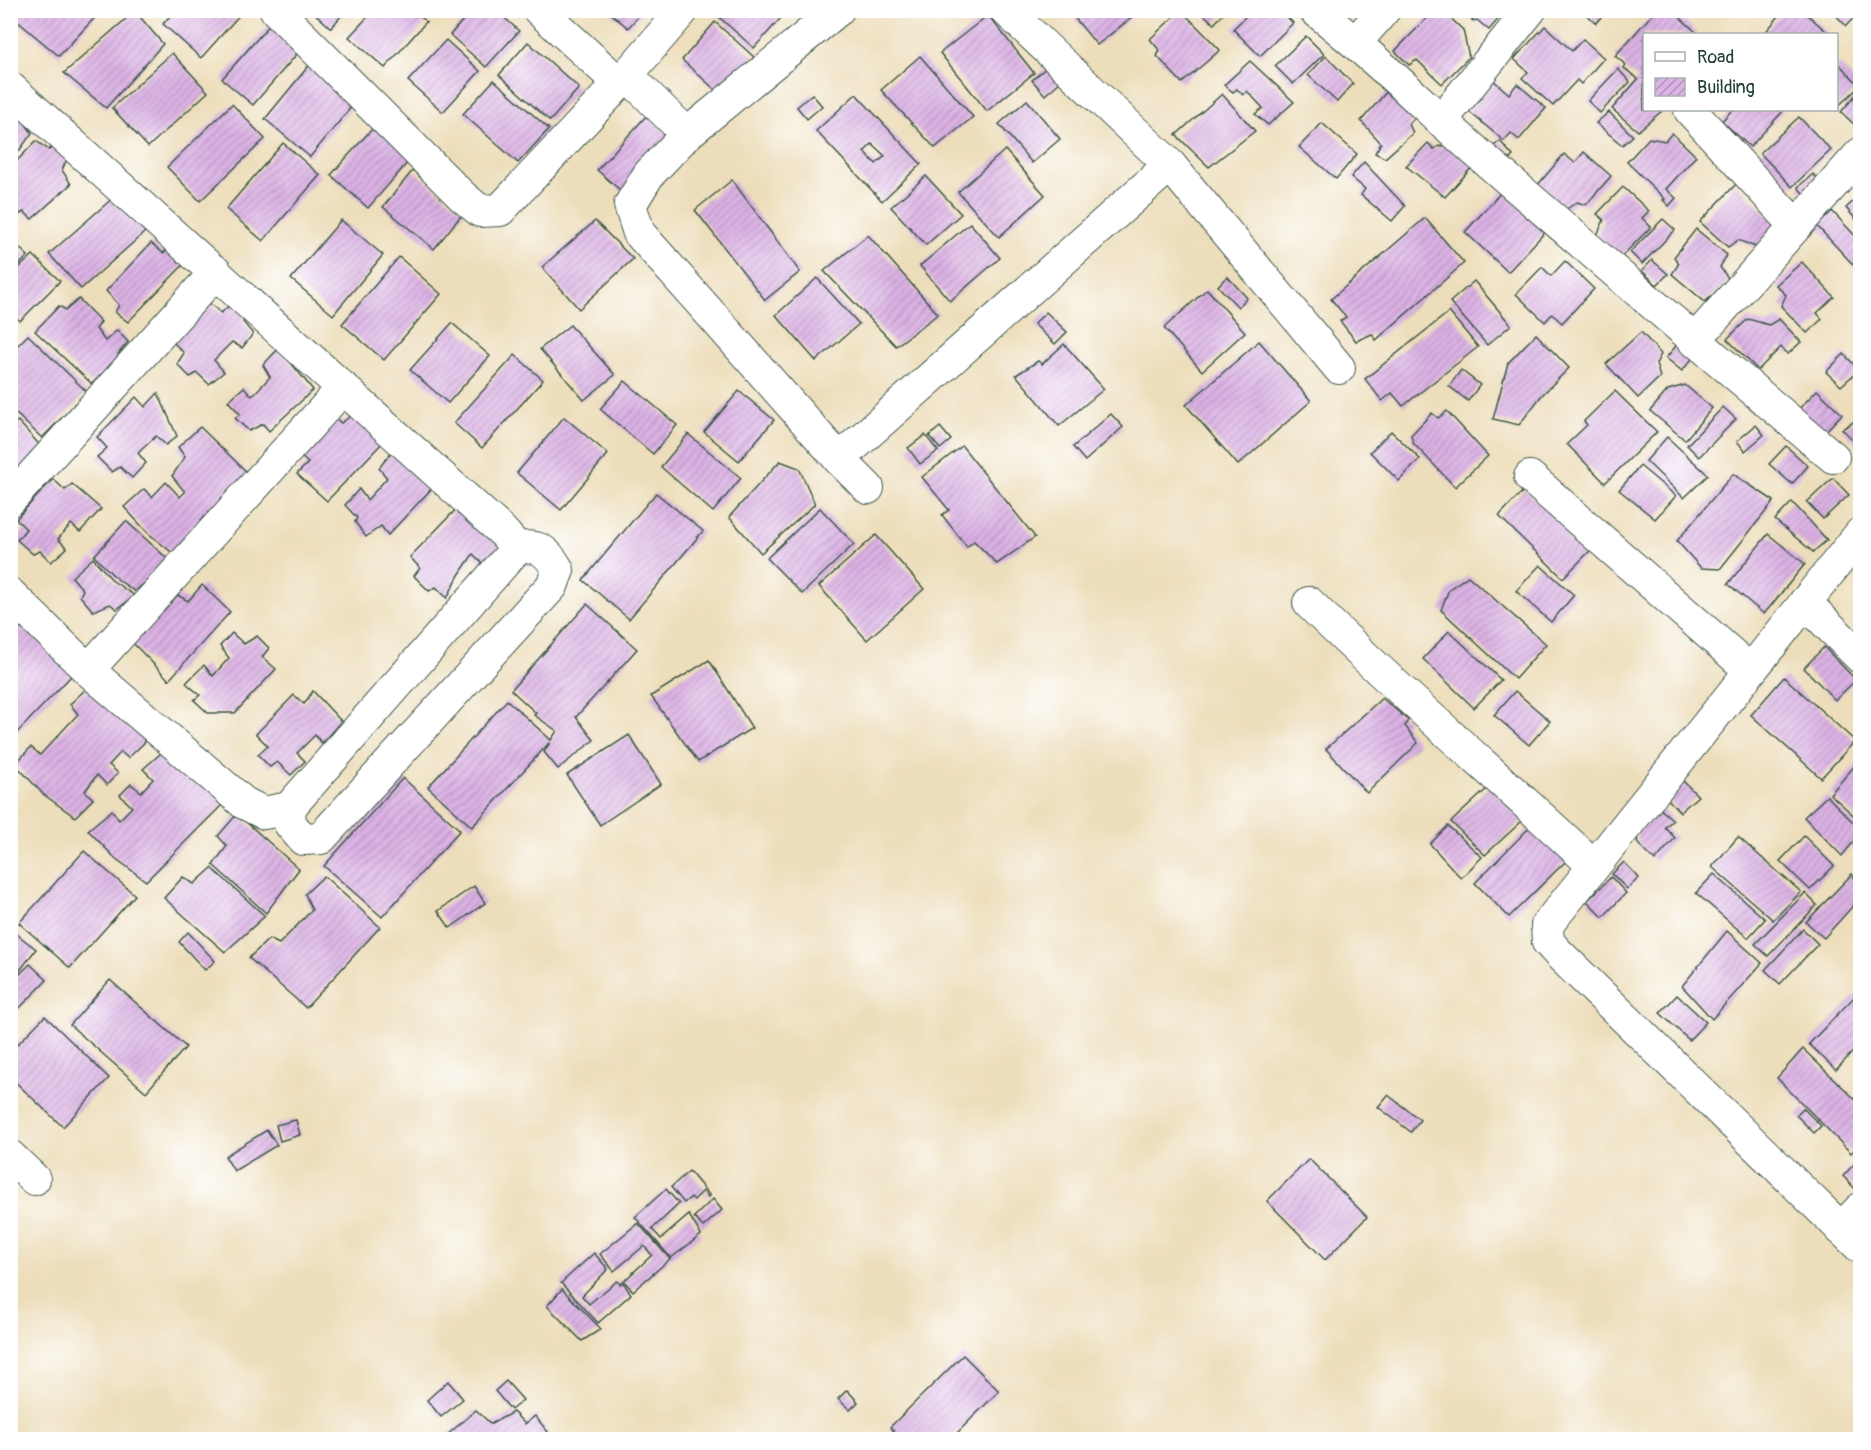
<svg xmlns="http://www.w3.org/2000/svg" width="1871" height="1450" font-family="Pangolin,sans-serif">
  <style>
    .building { fill: url(#building-hatch); fill-rule: evenodd }
    .lines { fill: none; stroke-linecap: round; stroke-linejoin: round }
    .street-casing { stroke: #3e5548; stroke-width: 34 }
    .street { stroke: #fff; stroke-width: 32 }
  </style>
  <defs>
    <pattern id="building-hatch" width="6" height="6" patternUnits="userSpaceOnUse" patternTransform="scale(1.5)"><rect width="6" height="6" fill="#dcb2e5"/><path d="M-1 1l2-2M0 6l6-6M5 7l2-2" fill="none" stroke="#b292ba"/></pattern>
  </defs>
  <rect width="100%" height="100%" fill="#fff"/>
  <filter id="ink" filterUnits="userSpaceOnUse"><feTurbulence type="fractalNoise" baseFrequency=".0167" numOctaves="2"/><feDisplacementMap in="SourceGraphic" scale="12" xChannelSelector="R" yChannelSelector="G"/><feConvolveMatrix kernelMatrix="1 2 1 2 8 2 1 2 1" color-interpolation-filters="sRGB"/></filter>
  <filter id="wash" filterUnits="userSpaceOnUse"><feTurbulence type="fractalNoise" baseFrequency=".008" numOctaves="4" result="noise"/><feDisplacementMap in="SourceGraphic" scale="24" xChannelSelector="R" yChannelSelector="G"/><feGaussianBlur stdDeviation="1.35" result="paint"/><feColorMatrix in="noise" values="0 0 0 0 0 0 0 0 0 0 0 0 0 0 0 0 0 1.4 0 .05"/><feComposite in="paint" operator="in"/></filter>
  <g filter="url(#wash)">
    <rect width="100%" height="100%" fill="#eddebb"/>
    <g id="blocks">
      <g class="building">
        <polygon points="15,10 102,10 59,56 10,15"/>
        <polygon points="175,10 244,10 201,58 163,24"/>
        <polygon points="311,10 346,10 331,28"/>
        <polygon points="374,10 414,10 426,22 385,68 349,37"/>
        <polygon points="472,10 496,10 519,31 486,67 450,35"/>
        <polygon points="607,10 644,10 628,28"/>
        <polygon points="727,10 788,10 754,48 720,18"/>
        <polygon points="1068,10 1141,10 1097,45"/>
        <polygon points="1181,10 1220,50 1182,83 1157,56 1160,51 1150,39"/>
        <polygon points="1199,10 1227,10 1214,24"/>
        <polygon points="1252,10 1280,10 1293,23 1260,56 1233,29"/>
        <polygon points="1435,10 1442,10 1463,30 1469,57 1442,84 1417,60 1409,65 1395,51"/>
        <polygon points="1463,10 1506,10 1489,30 1477,20 1473,21"/>
        <polygon points="1581,10 1607,10 1596,23"/>
        <polygon points="1656,10 1672,10 1698,34 1644,34 1644,110 1663,110 1638,131 1612,109 1638,79 1624,68 1626,65 1615,56"/>
        <polygon points="1784,10 1802,10 1827,32 1825,34 1764,34"/>
        <polygon points="1831,10 1860,10 1860,11 1846,26"/>
        <polygon points="135,11 163,44 106,108 64,73"/>
        <polygon points="988,15 1034,73 987,111 940,53"/>
        <polygon points="272,22 302,48 253,105 222,79"/>
        <polygon points="715,22 754,57 720,94 682,60"/>
        <polygon points="1545,26 1572,51 1583,39 1604,58 1581,84 1577,80 1553,106 1522,78 1528,72 1514,59"/>
        <polygon points="1306,36 1324,54 1293,84 1275,66"/>
        <polygon points="446,40 480,71 443,112 408,81"/>
        <polygon points="528,42 579,88 550,121 499,75"/>
        <polygon points="172,53 208,92 148,147 112,108"/>
        <polygon points="920,56 973,117 935,148 881,90"/>
        <polygon points="1326,56 1353,84 1337,102 1308,75"/>
        <polygon points="1250,61 1294,102 1268,125 1255,114 1263,108 1247,91 1243,95 1237,89 1233,92 1224,85"/>
        <polygon points="311,63 357,100 310,157 265,119"/>
        <polygon points="1840,65 1860,86 1836,108 1836,68"/>
        <polygon points="1047,67 1060,82 1045,95 1032,80"/>
        <polygon points="1618,69 1630,82 1600,113 1588,101"/>
        <polygon points="494,80 549,129 518,163 463,114"/>
        <polygon points="1493,80 1509,94 1517,84 1546,108 1519,140 1511,133 1504,141 1467,110"/>
        <polygon points="1388,90 1417,115 1409,124 1413,133 1385,158 1375,153 1381,143 1361,121"/>
        <polygon points="1860,90 1860,130 1841,112"/>
        <polygon points="812,94 822,106 807,119 797,107"/>
        <path d="M856,94L921,164L882,201L816,131ZM872,144L885,156L876,164L864,152Z"/>
        <polygon points="1222,94 1255,131 1209,167 1176,135"/>
        <polygon points="1027,100 1060,139 1032,163 999,124"/>
        <polygon points="10,102 32,133 19,151 14,148 10,150"/>
        <polygon points="232,104 265,139 200,201 167,167"/>
        <polygon points="1732,110 1784,110 1750,147 1722,121"/>
        <polygon points="1609,112 1633,136 1622,145 1596,123"/>
        <polygon points="648,114 671,135 621,191 597,170"/>
        <polygon points="1799,117 1831,150 1792,187 1760,153"/>
        <polygon points="379,121 416,153 368,208 331,175"/>
        <polygon points="1322,123 1357,154 1336,179 1299,147"/>
        <polygon points="1672,133 1696,156 1666,189 1676,198 1669,206 1663,200 1665,199 1627,162 1649,138 1665,141"/>
        <polygon points="36,141 49,150 54,145 68,157 62,170 71,184 32,219 24,212 10,219 10,168"/>
        <polygon points="1500,141 1513,156 1502,166 1489,150"/>
        <polygon points="1449,142 1475,164 1445,197 1406,166 1428,143 1434,149 1439,146 1442,147"/>
        <polygon points="283,143 320,175 263,241 226,209"/>
        <polygon points="1005,150 1045,195 999,237 958,192"/>
        <polygon points="1584,152 1611,176 1586,205 1577,202 1565,210 1537,186 1564,154 1575,163"/>
        <polygon points="1364,162 1405,206 1392,221 1361,195 1365,189 1351,177"/>
        <polygon points="413,170 464,212 434,249 383,207"/>
        <polygon points="1813,174 1821,183 1806,197 1798,187"/>
        <polygon points="926,176 961,214 926,245 891,207"/>
        <polygon points="732,180 800,272 765,300 695,210"/>
        <polygon points="1736,184 1777,224 1756,247 1738,240 1728,247 1700,222"/>
        <polygon points="1623,187 1649,211 1642,218 1651,227 1620,258 1597,235 1604,220 1597,214"/>
        <polygon points="1503,190 1546,231 1508,272 1465,232"/>
        <polygon points="1860,195 1860,224 1846,208"/>
        <polygon points="114,197 145,232 81,289 49,254"/>
        <polygon points="1832,211 1860,241 1860,272 1817,226"/>
        <polygon points="1425,218 1464,263 1376,340 1372,334 1356,341 1340,321 1346,317 1331,299"/>
        <polygon points="1663,219 1675,230 1642,264 1630,252"/>
        <polygon points="341,220 383,255 333,315 291,279"/>
        <polygon points="595,221 633,259 579,309 542,267"/>
        <polygon points="970,223 1000,258 950,301 920,266"/>
        <polygon points="1696,229 1727,255 1720,267 1729,280 1705,302 1672,274 1679,263 1674,257"/>
        <polygon points="868,235 938,314 896,346 824,271"/>
        <polygon points="10,239 28,256 10,274"/>
        <polygon points="151,243 163,253 171,248 189,259 128,322 115,312 119,305 106,291"/>
        <polygon points="33,255 60,281 20,321 10,311 10,276"/>
        <polygon points="399,257 441,294 384,360 342,324"/>
        <polygon points="1652,260 1668,274 1657,285 1642,271"/>
        <polygon points="1565,261 1594,289 1562,323 1552,314 1545,322 1516,294 1542,267 1551,276"/>
        <polygon points="1802,262 1834,297 1817,313 1822,319 1807,333 1781,306 1786,295 1776,285"/>
        <polygon points="1227,276 1247,298 1238,307 1218,286"/>
        <polygon points="817,278 859,324 816,361 776,315"/>
        <polygon points="1474,281 1511,325 1487,345 1450,302"/>
        <polygon points="1207,289 1245,332 1202,371 1164,328"/>
        <polygon points="79,299 101,322 96,329 105,341 117,330 128,342 118,354 123,362 109,377 102,374 92,384 35,331 59,306 66,310"/>
        <polygon points="234,301 247,314 243,322 253,334 242,348 232,342 214,360 224,372 209,384 197,373 190,377 177,364 184,353 173,342 209,303 221,313"/>
        <polygon points="1046,312 1067,332 1055,344 1034,324"/>
        <polygon points="1449,312 1478,347 1403,406 1392,393 1382,401 1365,379"/>
        <polygon points="1748,319 1769,325 1779,319 1801,342 1788,354 1781,347 1758,370 1727,339"/>
        <polygon points="452,323 490,356 448,403 410,370"/>
        <polygon points="570,325 615,375 584,400 540,349"/>
        <polygon points="1641,332 1661,354 1656,364 1660,377 1638,398 1606,364"/>
        <polygon points="1536,334 1569,368 1542,395 1519,425 1493,419 1508,363"/>
        <polygon points="28,335 87,392 42,438 10,408 10,353"/>
        <polygon points="1259,341 1311,401 1238,465 1186,405"/>
        <polygon points="1680,341 1696,354 1682,371 1666,358"/>
        <polygon points="1064,344 1104,389 1059,426 1016,375 1038,361 1042,364"/>
        <polygon points="279,348 313,390 269,431 263,424 249,431 235,418 240,414 228,401 244,387 252,396 270,377 263,365"/>
        <polygon points="1844,354 1859,370 1841,386 1826,372"/>
        <polygon points="515,355 543,380 482,448 454,423"/>
        <polygon points="1461,370 1480,385 1468,401 1449,386"/>
        <polygon points="625,381 677,425 653,454 600,409"/>
        <polygon points="1685,385 1712,408 1685,440 1650,411 1668,390"/>
        <polygon points="1817,390 1842,414 1822,435 1797,411"/>
        <polygon points="739,391 774,420 739,461 704,432"/>
        <polygon points="1615,391 1657,432 1605,483 1567,444 1587,425 1584,421"/>
        <polygon points="158,393 177,436 166,445 156,436 138,453 146,463 132,478 120,467 112,472 97,457 107,448 97,437 136,397 145,407"/>
        <polygon points="1723,407 1736,419 1699,457 1687,445"/>
        <polygon points="1447,411 1488,456 1455,487 1413,443 1411,435 1432,413 1438,418"/>
        <polygon points="355,413 384,441 327,501 297,474 308,463 298,454 332,415 341,423"/>
        <polygon points="1111,414 1123,427 1085,461 1073,447"/>
        <polygon points="564,417 608,454 561,510 517,473"/>
        <polygon points="18,421 45,451 10,482 10,427"/>
        <polygon points="1855,421 1860,426 1860,447 1842,429"/>
        <polygon points="1756,425 1764,435 1745,451 1737,441"/>
        <polygon points="200,427 256,481 180,559 148,533 124,507 144,489 152,497 166,482 180,497 185,492 172,476 185,457 178,447"/>
        <polygon points="940,427 951,440 940,449 929,436"/>
        <polygon points="1391,431 1420,459 1399,481 1370,452"/>
        <polygon points="688,434 741,478 713,512 661,467"/>
        <polygon points="925,435 938,451 920,464 908,448"/>
        <polygon points="1667,437 1708,475 1684,498 1646,461"/>
        <polygon points="962,446 1035,537 997,564 974,541 967,547 942,515 949,510 922,477"/>
        <polygon points="1786,446 1808,466 1792,484 1769,464"/>
        <polygon points="393,450 434,486 388,535 381,526 366,537 355,522 357,518 345,505 359,489 367,500 387,478 379,468"/>
        <polygon points="780,461 799,468 815,504 761,553 729,517"/>
        <polygon points="1640,466 1676,496 1655,519 1619,490"/>
        <polygon points="1733,474 1774,501 1720,569 1701,568 1677,541"/>
        <polygon points="1833,478 1849,495 1823,519 1807,502"/>
        <polygon points="53,479 65,490 72,484 101,509 80,532 71,524 58,539 67,548 51,562 40,551 33,554 17,540 26,529 16,519"/>
        <polygon points="1525,489 1590,551 1563,578 1499,516"/>
        <polygon points="656,493 703,531 629,619 583,580"/>
        <polygon points="465,500 504,541 483,564 473,554 459,575 447,598 436,587 429,591 414,576 420,568 410,557"/>
        <polygon points="1792,502 1827,540 1813,552 1775,520"/>
        <polygon points="820,508 854,544 802,594 767,558"/>
        <polygon points="126,521 172,563 134,591 117,579 94,556"/>
        <polygon points="1768,534 1805,564 1764,614 1728,584"/>
        <polygon points="876,535 924,589 867,640 819,586"/>
        <polygon points="93,558 113,581 135,596 117,609 110,604 93,611 80,596 83,590 72,577"/>
        <polygon points="1540,565 1574,595 1551,622 1516,591"/>
        <polygon points="1468,576 1546,644 1515,679 1441,610 1449,589"/>
        <polygon points="202,585 230,612 169,680 131,641 174,593 188,601"/>
        <polygon points="587,604 637,649 576,717 594,740 558,769 544,752 550,742 472,827 428,787 507,700 551,740 557,731 534,715 536,713 511,690"/>
        <polygon points="15,617 74,673 10,740 10,623"/>
        <polygon points="1449,631 1501,680 1474,708 1423,659"/>
        <polygon points="232,633 244,644 257,636 269,648 262,657 276,669 235,713 208,713 194,700 200,695 186,683 204,665 213,676 229,658 220,646"/>
        <polygon points="1824,647 1856,680 1835,700 1804,668"/>
        <polygon points="709,660 752,728 698,762 651,696"/>
        <polygon points="1784,677 1855,741 1821,778 1751,715"/>
        <polygon points="88,687 146,741 128,758 121,752 109,765 118,773 107,785 97,775 85,791 93,799 75,817 43,794 15,764 31,747 40,755 78,714 70,704"/>
        <polygon points="313,691 341,721 322,743 315,735 297,753 305,761 291,775 277,762 270,767 258,755 268,746 256,734 294,695 304,704"/>
        <polygon points="1515,691 1550,721 1529,745 1494,715"/>
        <polygon points="1382,698 1408,720 1405,726 1418,743 1367,793 1326,749"/>
        <polygon points="629,735 661,784 600,825 567,775"/>
        <polygon points="168,747 224,803 146,881 115,858 88,830 112,810 119,820 132,807 120,795 131,784 141,792 153,779 143,769"/>
        <polygon points="1860,760 1860,821 1830,794"/>
        <polygon points="403,778 460,830 382,917 324,866"/>
        <polygon points="1681,779 1698,796 1680,812 1664,795"/>
        <polygon points="1490,786 1522,821 1485,855 1451,822"/>
        <polygon points="1827,796 1860,829 1860,834 1842,856 1804,817"/>
        <polygon points="1658,807 1673,820 1665,827 1675,838 1655,861 1638,844 1636,831"/>
        <polygon points="237,814 299,869 266,913 213,865 227,846 218,836"/>
        <polygon points="1448,826 1482,857 1461,878 1430,844"/>
        <polygon points="1531,826 1566,861 1509,917 1475,883"/>
        <polygon points="1804,836 1834,866 1810,890 1780,861"/>
        <polygon points="1738,837 1801,892 1773,920 1712,867"/>
        <polygon points="84,851 135,895 70,968 19,923"/>
        <polygon points="1624,862 1639,878 1627,889 1612,874"/>
        <polygon points="212,868 265,916 225,952 164,898 183,877 194,884"/>
        <polygon points="1714,874 1765,919 1748,938 1696,893"/>
        <polygon points="1852,874 1860,886 1860,898 1824,938 1806,922"/>
        <polygon points="324,876 380,927 306,1008 249,958 269,939 279,944 312,910 305,894"/>
        <polygon points="1611,877 1626,893 1603,917 1587,901"/>
        <polygon points="474,886 485,903 450,928 438,911"/>
        <polygon points="1805,893 1817,905 1768,956 1755,944"/>
        <polygon points="1803,929 1818,944 1780,984 1765,970"/>
        <polygon points="1727,931 1762,963 1712,1019 1682,986"/>
        <polygon points="188,932 215,961 205,970 179,942"/>
        <polygon points="15,933 36,949 16,976 10,972 10,939"/>
        <polygon points="30,964 47,980 10,1018 10,984"/>
        <polygon points="110,980 186,1047 146,1092 70,1025"/>
        <polygon points="1857,994 1860,997 1860,1044 1836,1070 1809,1044"/>
        <polygon points="1677,995 1706,1022 1689,1040 1660,1013"/>
        <polygon points="45,1016 109,1078 63,1127 10,1077 10,1052"/>
        <polygon points="1803,1049 1860,1104 1860,1144 1851,1153 1777,1078"/>
        <polygon points="1388,1095 1420,1120 1411,1132 1378,1107"/>
        <polygon points="1803,1108 1821,1126 1814,1133 1796,1115"/>
        <polygon points="296,1120 300,1135 280,1141 276,1125"/>
        <polygon points="267,1130 277,1145 234,1171 225,1156"/>
        <polygon points="1309,1159 1367,1217 1325,1260 1267,1201"/>
        <polygon points="1855,1163 1860,1168 1860,1186 1856,1190 1843,1176"/>
        <polygon points="689,1171 710,1196 708,1197 703,1191 694,1200 691,1197 684,1203 671,1187"/>
        <polygon points="666,1189 679,1204 652,1229 661,1239 689,1215 701,1235 671,1258 635,1217"/>
        <polygon points="713,1199 722,1210 703,1227 694,1217"/>
        <polygon points="638,1223 670,1259 633,1291 624,1281 652,1255 644,1246 614,1271 600,1254"/>
        <polygon points="594,1253 608,1269 582,1296 589,1304 617,1281 620,1284 623,1282 631,1294 598,1323 561,1283"/>
        <polygon points="562,1289 601,1329 582,1341 547,1306"/>
        <polygon points="963,1355 999,1391 950,1440 902,1440 890,1427"/>
        <polygon points="448,1381 463,1399 441,1417 427,1400"/>
        <polygon points="506,1381 523,1400 511,1410 495,1391"/>
        <polygon points="847,1390 858,1402 850,1410 838,1399"/>
        <polygon points="476,1410 491,1424 513,1412 525,1424 535,1416 548,1432 541,1440 449,1440 446,1436"/>
      </g>
    </g>
  </g>
  <g filter="url(#ink)">
    <use href="#blocks" fill-opacity="0" stroke="#3e5548" stroke-width="1.5"/>
    <g class="lines">
      <g class="street-casing">
        <g id="street">
          <polyline points="276,10 462,196 480,211 500,210 627,75 683,10"/>
          <polyline points="539,10 619,83"/>
          <polyline points="838,10 687,134 649,174 630,205 639,233 839,459 868,488"/>
          <polyline points="1006,10 1170,165 1339,368"/>
          <path d="M1315,10C1374,56 1426,108 1482,157C1599,258 1715,358 1833,457"/>
          <polyline points="1356,42 1384,10"/>
          <polyline points="627,75 687,134"/>
          <polyline points="10,88 503,532 517,548 289,808 264,813 244,803 88,670 10,594"/>
          <polyline points="1690,110 1796,226"/>
          <polyline points="1441,121 1530,10"/>
          <polyline points="1694,341 1860,154"/>
          <polyline points="839,459 1170,165"/>
          <polyline points="1530,477 1750,670"/>
          <polyline points="10,500 216,272"/>
          <polyline points="1860,534 1547,925 1548,942 1560,955 1860,1247"/>
          <polyline points="1805,602 1860,657"/>
          <path d="M1309,603C1401,694 1500,778 1594,866"/>
          <polyline points="88,670 343,388"/>
          <path d="M289,808L290,824L303,839L321,838L552,586L558,570C547,550 539,545 517,548"/>
          <polyline points="10,1156 34,1179"/>
          <polyline points="1841,1229 1860,1209"/>
        </g>
      </g>
      <use href="#street" class="street"/>
    </g>
  </g>
  <rect width="1871" height="1450" fill="none" stroke="#fff" stroke-width="36"/>
  <rect x="1643" y="33" width="195" height="78" fill="#ffffff" stroke="#a5b1ae" stroke-width="1.5"/>
  <rect x="1655" y="52" width="30" height="9" fill="#ffffff" stroke="#a5b1ae" stroke-width="1.5"/>
  <text x="1697" y="63" font-size="18" fill="#1f3d34">Road</text>
  <rect x="1655" y="78" width="30" height="18" fill="url(#building-hatch)" stroke="#a5b1ae" stroke-width="1.5"/>
  <text x="1697" y="93" font-size="18" fill="#1f3d34">Building</text>
</svg>
